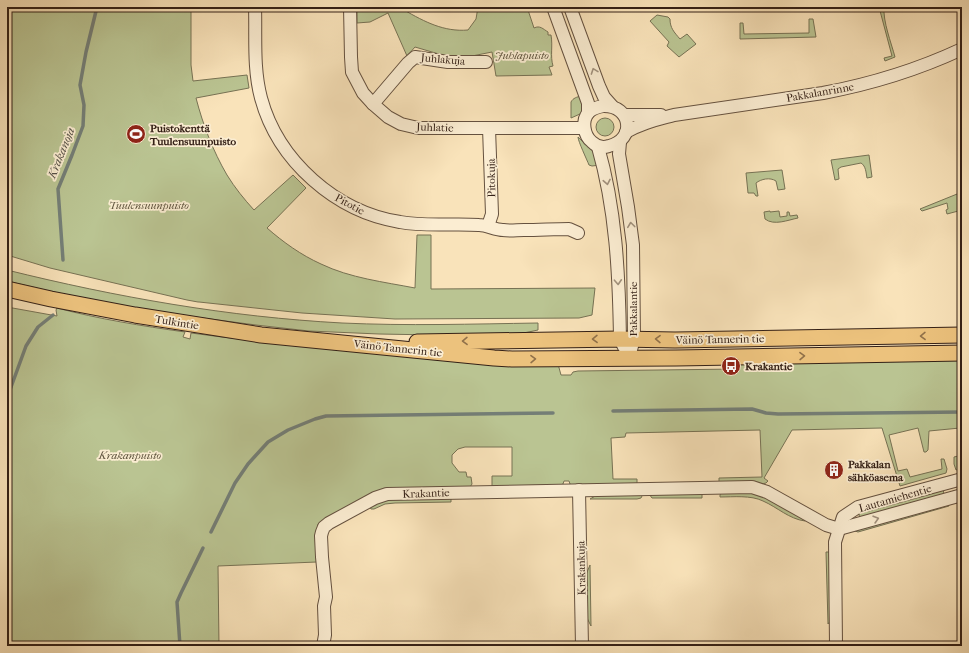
<svg xmlns="http://www.w3.org/2000/svg" width="969" height="653" font-family="'IM FELL French Canon',serif">
  <style>
    .green { fill: #bac492; stroke: #777254 }
    .lines { fill: none; stroke-linecap: round; stroke-linejoin: round }
    .stream { stroke: #747e76; stroke-width: 3.5 }
    .minor-casing { stroke: #65513f; stroke-width: 14 }
    .major-casing { stroke: #342016; stroke-width: 17 }
    .minor { stroke: #fbedd2; stroke-width: 12 }
    .major { stroke: #ecc27d; stroke-width: 15 }
    .oneway { stroke: #a1917d }
    .oneway2 { stroke: #90714a }
    .labels { text-anchor: middle; stroke-width: 3.5; stroke-linejoin: round; paint-order: stroke }
    .park-label { font-size: 11px; font-style: italic; fill: #5c513b; stroke: #fbedd2 }
    .street-label { font-size: 11px; fill: #342016; stroke: #fbedd2 }
    .poi-label { font-size: 11px; font-weight: bold; fill: #342016; stroke: #fbedd2; text-anchor: start }
    .water-label { font-size: 12px; font-style: italic; fill: #544f46; stroke: #fbedd2 }
  </style>
  <rect width="100%" height="100%" fill="#f9e3ba"/>
  <filter id="stains"><feTurbulence type="fractalNoise" baseFrequency=".005" numOctaves="4"/><feColorMatrix values="0 0 0 0 .2 0 0 0 0 .09 0 0 0 0 .02 0 0 0 .5 -.17"/></filter>
  <radialGradient id="worn" r=".72"><stop offset=".6" stop-color="#630" stop-opacity="0"/><stop offset="1" stop-color="#630" stop-opacity=".3"/></radialGradient>
  <g class="green">
    <path d="M7,7H191V65L193,81L247,75L249,88L196,98C203,125 213,151 227,175C235,188 244,199 254,210L293,175L306,188L267,228C283,242 301,255 321,264C350,278 384,282 415,288L417,235H431V289L595,288L592,315L579,318L395,319L302,313L199,302H198L187,300L50,268L7,255Z"/>
    <path d="M357,7H402L404,10C425,22 444,32 468,30L476,19L478,7H527L534,28C540,25 543,29 548,32V35H551C553,46 550,56 553,66L549,67L552,75L496,76L492,52L472,56L449,57L415,47L407,56L388,13L370,22L357,23Z"/>
    <path d="M879,7H884C883,22 891,42 895,57L885,61L884,58L892,56Z"/>
    <path d="M657,15L668,17L670,19C670,28 674,32 680,39L687,34L696,44L679,57L667,46L669,42L650,21Z"/>
    <polygon points="809,19 813,19 816,37 740,39 740,23 743,23 744,34 809,33"/>
    <path d="M581,96L583,110L580,114L571,118V102C573,98 577,97 581,96Z"/>
    <circle cx="605" cy="127" r="9"/>
    <path d="M578,137L594,152L600,165L592,166L589,165C587,160 578,141 578,137Z"/>
    <path d="M869,155L872,177L867,178C866,173 866,166 861,163L841,167L838,169L839,179L835,180L831,160Z"/>
    <path d="M782,170L785,189L778,190L776,181C770,177 761,179 756,183L758,196H756L754,193H748L746,173C758,172 770,171 782,170Z"/>
    <polygon points="962,192 962,210 947,214 946,210 948,209 947,203 922,211 920,209"/>
    <path d="M770,211V212L779,211L780,217L787,216V212H789L790,216L797,215L798,218C788,220 774,226 765,219L764,212Z"/>
    <path d="M7,270C116,297 229,317 342,323C407,326 473,324 538,323V330L519,334L435,335L379,334L309,331L256,325L142,310L49,291L7,281Z"/>
    <path d="M7,307L57,316L56,310L57,308C99,319 142,326 185,332L183,337L190,339L191,333L222,337L368,353L421,357L558,364L561,375H571L573,372L578,371L738,369V364L962,356V468L956,470L954,464V457L962,455L960,428L929,431L928,450L926,452H924L918,428L889,435L898,471L907,469L910,477L942,469L941,459H944L947,469L946,473L900,486L882,428L792,430L764,478L768,481L766,483L762,484L754,482H719V478L762,477L760,430L626,433L625,437L611,438L613,479H637V484L572,485L570,484L569,481H564L563,484L561,485L492,486V476H512V447H465L458,449L452,455V463L459,472H466L467,477H471L472,484L470,487L372,493L318,524L317,562L218,566L219,646H7Z"/>
    <polygon points="943,488 944,495 860,518 859,515 859,512"/>
    <path d="M749,492L763,495L807,520L805,521C789,519 777,507 763,501C751,495 733,497 720,497V495L721,493Z"/>
    <polygon points="702,493 702,498 652,498 649,494"/>
    <polygon points="642,494 642,496 641,498 637,499 590,499 597,495"/>
    <polygon points="451,497 451,502 395,503 385,504 374,509 371,509 369,506 387,499"/>
    <polygon points="947,502 949,506 858,532 855,531 855,529"/>
    <polygon points="826,552 830,552 831,620 828,624"/>
    <polygon points="590,565 591,626 586,616 585,577"/>
  </g>
  <g class="lines">
    <g class="stream">
      <polyline points="63,260 58,189 72,155 83,126 84,105 80,85 86,52 97,7"/>
      <polyline points="7,398 26,346 38,327 53,315"/>
      <polyline points="613,411 752,409 766,413 778,414 962,412"/>
      <polyline points="211,532 235,483 248,464 268,442 288,430 315,419 326,416 553,413"/>
      <polyline points="180,646 177,602 181,593 203,548"/>
    </g>
    <g class="minor-casing">
      <g id="minor">
        <path d="M255,7C256,37 253,68 261,98C278,161 336,212 400,222C426,227 453,223 479,225C487,225 495,230 503,230C509,231 517,230 524,230C539,230 554,229 569,229L578,233"/>
        <polyline points="350,7 351,57 352,72 363,93 373,104 388,117 401,124 418,128 584,128"/>
        <polyline points="553,7 588,103 588,113"/>
        <polyline points="570,7 599,86 604,97 612,106"/>
        <polyline points="373,104 408,63 415,57 448,62 486,62"/>
        <path d="M603,106C632,105 636,140 609,146C603,148 597,147 592,142C584,136 581,120 589,112C593,108 598,107 603,106Z"/>
        <polyline points="624,115 661,115"/>
        <path d="M626,132C642,123 656,120 674,115L823,93C871,84 917,70 962,49"/>
        <polyline points="620,142 619,154 628,207 633,245 634,339 629,357"/>
        <path d="M598,147C616,209 619,274 620,339L624,347"/>
        <polyline points="488,226 492,214 489,128"/>
        <polyline points="579,490 582,646"/>
        <polyline points="839,529 962,495"/>
        <polyline points="323,646 325,635 324,606 326,597 322,557 321,536 322,532 324,527 329,523 375,498 387,494 752,487 767,492 826,525 839,529"/>
        <polyline points="836,646 835,542 843,517 858,507 962,479"/>
      </g>
    </g>
    <g class="major-casing">
      <g id="major">
        <polyline points="7,289 51,299 135,315 261,335 494,358 512,359 676,358 962,353"/>
        <polyline points="417,342 620,339 675,340 962,335"/>
      </g>
    </g>
    <use href="#minor" class="minor"/>
    <use href="#major" class="major"/>
  </g>
  <defs><path id="oneway-chevron" d="M-2-3.5L2.5 0L-2 3.5" fill="none" stroke-width="1.6" stroke-linecap="round" stroke-linejoin="round"/></defs>
  <g class="oneway">
    <use href="#oneway-chevron" transform="translate(594 71) rotate(-110)"/>
    <use href="#oneway-chevron" transform="translate(607 182) rotate(79)"/>
    <use href="#oneway-chevron" transform="translate(631 225) rotate(-97)"/>
    <use href="#oneway-chevron" transform="translate(618 282) rotate(87)"/>
    <use href="#oneway-chevron" transform="translate(876 519) rotate(-16)"/>
  </g>
  <g class="oneway2">
    <use href="#oneway-chevron" transform="translate(923 336) rotate(179)"/>
    <use href="#oneway-chevron" transform="translate(595 339) rotate(179)"/>
    <use href="#oneway-chevron" transform="translate(658 339) rotate(-179)"/>
    <use href="#oneway-chevron" transform="translate(465 341) rotate(179)"/>
    <use href="#oneway-chevron" transform="translate(802 356) rotate(-1)"/>
    <use href="#oneway-chevron" transform="translate(533 359) rotate(-1)"/>
  </g>
  <defs>
    <g id="stadium-disc" transform="scale(1)"><circle r="9.5" fill="#8f2418" stroke="#fbedd2"/><path d="M0-5a6.5 5 0 1 0 0 10a6.5 5 0 1 0 0-10ZM-3.5-1.8h7v3.6h-7Z" fill="#fff"/></g>
    <g id="bus-disc" transform="scale(1)"><circle r="9.5" fill="#8f2418" stroke="#fbedd2"/><path d="M-5-6H5V4H4V6H2V4H-2V6H-4V4H-5ZM-3.5-4V0h7V-4ZM-3.5 1.2v1.5H-2V1.2ZM2 1.2v1.5H3.5V1.2Z" fill="#fff"/></g>
    <g id="building-disc" transform="scale(1)"><circle r="9.5" fill="#8f2418" stroke="#fbedd2"/><path d="M-4-6H4V6H1V3H-1V6H-4ZM-2.5-4.3h1.7v1.8h-1.7ZM.8-4.3h1.7v1.8H.8ZM-2.5-1h1.7V.8h-1.7ZM.8-1h1.7V.8H.8Z" fill="#fff"/></g>
  </defs>
  <g fill-rule="evenodd">
    <use href="#stadium-disc" x="136" y="134"/>
    <use href="#bus-disc" x="731" y="366"/>
    <use href="#building-disc" x="834" y="470"/>
  </g>
  <g class="labels">
    <g class="park-label">
      <text x="522" y="59">Juhlapuisto</text>
      <text x="149" y="209">Tuulensuunpuisto</text>
      <text x="130" y="459">Krakanpuisto</text>
    </g>
    <g class="street-label">
      <text transform="translate(443 59) rotate(5)" y="4">Juhlakuja</text>
      <text transform="translate(820 92) rotate(-10)" y="4">Pakkalanrinne</text>
      <text transform="translate(435 127) rotate(2)" y="4">Juhlatie</text>
      <text transform="translate(491 178) rotate(-91)" y="4">Pitokuja</text>
      <text transform="translate(350 204) rotate(28)" y="4">Pitotie</text>
      <text transform="translate(633 309) rotate(-90)" y="4">Pakkalantie</text>
      <text transform="translate(177 322) rotate(9)" y="4">Tulkintie</text>
      <text transform="translate(720 339) rotate(-1)" y="4">Väinö Tannerin tie</text>
      <text transform="translate(398 348) rotate(6)" y="4">Väinö Tannerin tie</text>
      <text transform="translate(426 493) rotate(-2)" y="4">Krakantie</text>
      <text transform="translate(895 498) rotate(-16)" y="4">Lautamiehentie</text>
      <text transform="translate(581 568) rotate(-91)" y="4">Krakankuja</text>
    </g>
    <g class="poi-label">
      <text x="150" y="132">Puistokenttä<tspan x="150" dy="13">Tuulensuunpuisto</tspan></text>
      <text x="745" y="370">Krakantie</text>
      <text x="848" y="468">Pakkalan<tspan x="848" dy="13">sähköasema</tspan></text>
    </g>
    <g class="water-label">
      <text transform="translate(61 153) rotate(-68)" y="4">Krakanoja</text>
    </g>
  </g>
  <rect width="969" height="653" fill="none" stroke="#f9e3ba" stroke-width="24"/>
  <rect x="8" y="8" width="953" height="637" fill="none" stroke="#342016" stroke-width="2"/>
  <rect x="12" y="12" width="945" height="629" fill="none" stroke="#342016"/>
  <rect width="100%" height="100%" filter="url(#stains)"/>
  <rect width="100%" height="100%" fill="url(#worn)"/>
</svg>
